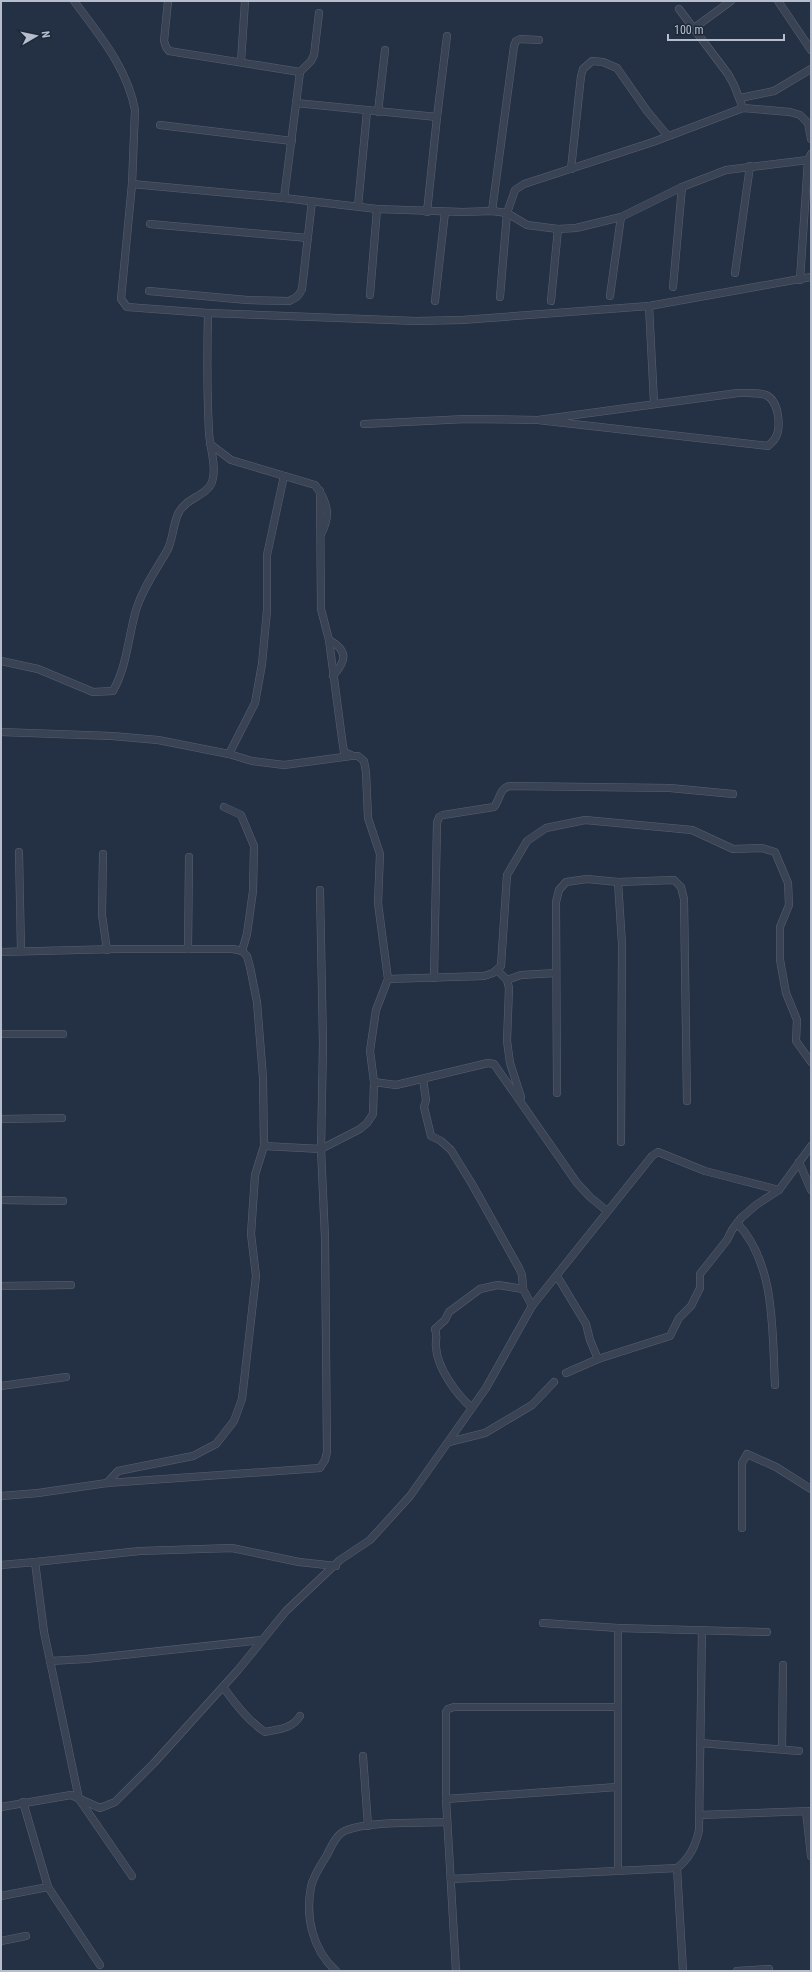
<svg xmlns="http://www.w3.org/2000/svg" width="812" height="1972" font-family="'Roboto Condensed',sans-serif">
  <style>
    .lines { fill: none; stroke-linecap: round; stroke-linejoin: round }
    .minor-casing { stroke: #576171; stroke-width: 8 }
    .minor { stroke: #394354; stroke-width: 7 }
  </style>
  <rect width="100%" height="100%" fill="#243145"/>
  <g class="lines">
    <g class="minor-casing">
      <g id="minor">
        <path d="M74,1C99,35 127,67 135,110L132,184L121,299L127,307L208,313L416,321L462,320L649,306L811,277"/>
        <polyline points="168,1 164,41 166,47 169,51 300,72"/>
        <polyline points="778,1 811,50"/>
        <polyline points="679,9 728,74 734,85 743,108"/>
        <polyline points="694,28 731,1"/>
        <polyline points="241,62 245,1"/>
        <polyline points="740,98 774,91 811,69"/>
        <polyline points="296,103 437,117 427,212"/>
        <polyline points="378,112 385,50"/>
        <polyline points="437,117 447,36"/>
        <polyline points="160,125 292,141"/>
        <polyline points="571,169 581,76 583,69 592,61 603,62 617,68 647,111 667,135"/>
        <polyline points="132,184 284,198 377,209 463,212 492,211 507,213 527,225 558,229 576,228 621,217 682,187 726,170 808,160 811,154"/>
        <polyline points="284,198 300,72 311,61 314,55 319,13"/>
        <polyline points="358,206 367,111"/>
        <polyline points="492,211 514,46 516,41 520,39 539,40"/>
        <polyline points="150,224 308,238"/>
        <polyline points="735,273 750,166"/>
        <polyline points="800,280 808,160"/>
        <polyline points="673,287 682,187"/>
        <path d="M149,291L247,300L289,301C296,298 299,296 302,289L312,201"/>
        <polyline points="370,295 377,209"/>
        <polyline points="610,296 621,217"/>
        <polyline points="500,297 507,213 515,190 524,184 653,142 743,108 790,112 800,115 808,123 811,139"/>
        <polyline points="435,301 445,212"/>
        <polyline points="551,301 558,229"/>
        <polyline points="649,306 654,403"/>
        <path d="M364,424L466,419L538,420L768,446C771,443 774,441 776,437C781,426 779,401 766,395C758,392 747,393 738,393L538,420"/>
        <path d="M210,444L231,460L315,485C328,502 331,516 321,534"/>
        <polyline points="320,491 321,609 329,640 342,739 344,752 351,755"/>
        <path d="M329,640C349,651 346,661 333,676"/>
        <path d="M1,661L38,669L93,692L113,691C127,666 128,638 136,610C143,587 157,569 168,549C173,538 173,525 178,514C185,498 207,496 212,482C217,468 210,448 209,433C207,393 207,353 208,313"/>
        <polyline points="1,732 112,736 158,740 229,754 252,761 284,765 351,756 358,756 364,761 366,772 368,818 380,854 378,903 388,979 376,1010 370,1051 374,1082 373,1114 367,1123 360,1129 321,1149 264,1146"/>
        <polyline points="229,754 255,703 262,664 267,610 267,555 284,476"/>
        <polyline points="224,807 241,815 254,846 253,891 247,934 242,951"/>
        <polyline points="19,852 21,951"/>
        <polyline points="103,854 102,915 107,950"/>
        <polyline points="618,882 622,944 621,1142"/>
        <polyline points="188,949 189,857"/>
        <polyline points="1,952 116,949 233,949 242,951 247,956 250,967 257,1002 263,1078 264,1146 255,1175 251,1234 256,1276 242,1399 234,1421 216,1444 193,1456 118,1471 107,1483"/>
        <polyline points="497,970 507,980 509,988 507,1041 510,1063 521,1097"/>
        <path d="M434,978L437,823L439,817L443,815L494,807C500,800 499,789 509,786L670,788L733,794"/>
        <polyline points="388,979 484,976 493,973 501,966 507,875 527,841 546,828 585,820 692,830 733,849 762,848 775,852 788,883 789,905 780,927 780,960 786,993 797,1020 796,1041 811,1062"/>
        <polyline points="507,980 521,975 556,973"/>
        <polyline points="1,1034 63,1034"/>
        <polyline points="423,1079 426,1100 424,1107 431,1136 441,1141 451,1150 472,1184 519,1268 522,1275 523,1289 532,1306"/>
        <polyline points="374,1082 396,1085 488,1063 494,1064 577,1183 590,1197 607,1211"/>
        <polyline points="557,1093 556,902 559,890 566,882 587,879 618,882 674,880 681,887 684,899 687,1101"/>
        <polyline points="1,1119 62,1118"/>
        <polyline points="799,1162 811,1190"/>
        <polyline points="1,1200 63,1201"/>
        <path d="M737,1223C776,1264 772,1332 775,1385"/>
        <polyline points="557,1276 586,1324 590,1340 598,1359"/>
        <polyline points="1,1286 71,1285"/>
        <polyline points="566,1373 598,1359 670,1336 679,1318 691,1306 700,1288 700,1274 727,1240 732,1230 741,1218 756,1205 779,1190 811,1146"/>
        <polyline points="1,1386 66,1377"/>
        <path d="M472,1408C457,1395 437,1368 436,1347C435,1340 438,1338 435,1329L445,1320L449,1312L480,1289L498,1285L523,1289"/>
        <polyline points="449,1442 485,1433 532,1405 554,1382"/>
        <polyline points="1,1496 38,1493 107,1483 320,1468 325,1460 327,1452 325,1238 321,1149 323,1044 320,890"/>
        <polyline points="742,1528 742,1463 747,1454 776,1467 811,1489"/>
        <polyline points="35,1562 140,1551 232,1548 299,1562 336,1566"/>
        <polyline points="1,1565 35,1562 44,1632 79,1799 132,1876"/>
        <polyline points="543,1623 618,1628 767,1632"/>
        <polyline points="50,1661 86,1659 262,1640"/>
        <path d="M223,1687C235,1703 247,1720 265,1732C279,1729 292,1729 300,1716"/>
        <polyline points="700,1743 799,1751"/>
        <polyline points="782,1749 783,1665"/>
        <polyline points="363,1756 368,1826"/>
        <polyline points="446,1799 617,1787"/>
        <polyline points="23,1802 48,1887 100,1965"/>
        <polyline points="1,1807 71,1795 100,1808 115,1802 154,1763 238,1670 286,1611 340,1560 370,1540 410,1496 486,1388 532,1306 652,1156 658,1152 705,1171 779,1190"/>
        <polyline points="806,1811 811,1856"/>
        <polyline points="699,1815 811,1811"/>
        <polyline points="677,1868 683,1971"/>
        <polyline points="618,1871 618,1628"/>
        <path d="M451,1879L677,1868C689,1859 696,1845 699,1830L702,1630"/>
        <polyline points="1,1896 48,1887"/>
        <polyline points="1,1941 26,1936"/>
        <path d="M336,1971C313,1950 305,1918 311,1887C313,1876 321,1865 327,1855C332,1845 337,1833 347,1830C370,1821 422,1823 447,1822"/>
        <polyline points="456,1971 446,1799 446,1712 448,1709 454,1707 618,1707"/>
        <polyline points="737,1971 769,1969"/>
      </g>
    </g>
    <use href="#minor" class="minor"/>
  </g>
  <rect width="812" height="1972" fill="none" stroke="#b6becd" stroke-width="4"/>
  <g transform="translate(36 36) rotate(81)" stroke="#1d2839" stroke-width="3" paint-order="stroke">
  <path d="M0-3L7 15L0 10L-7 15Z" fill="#b6becd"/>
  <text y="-6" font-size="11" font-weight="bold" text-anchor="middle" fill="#b6becd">N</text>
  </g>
  <path d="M668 34v6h116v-6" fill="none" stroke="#b6becd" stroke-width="2"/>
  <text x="674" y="34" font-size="12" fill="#b6becd" stroke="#1d2839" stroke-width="3" paint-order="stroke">100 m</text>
</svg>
